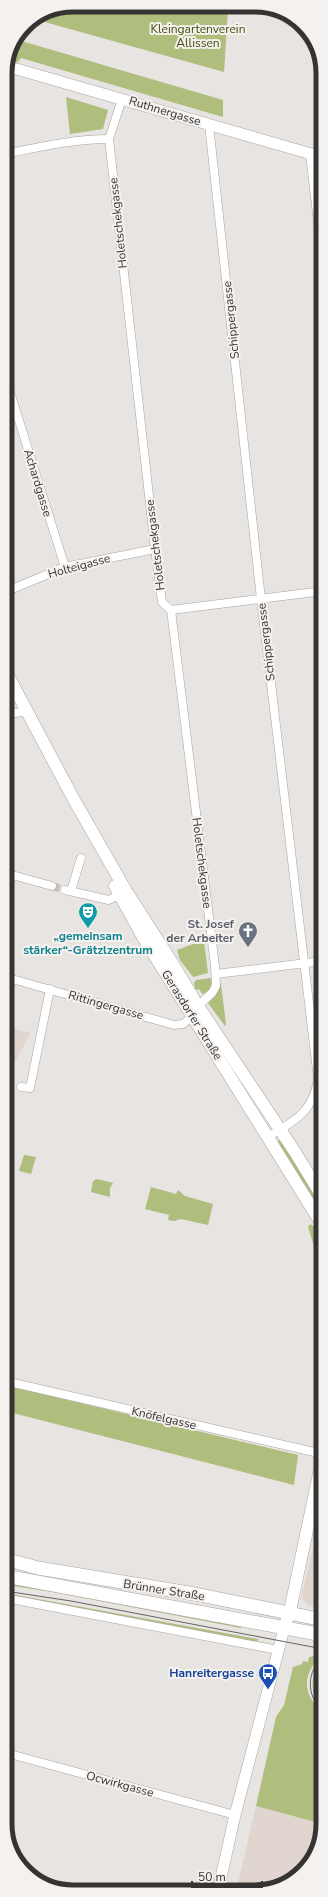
<svg xmlns="http://www.w3.org/2000/svg" width="328" height="1897" font-family="'Nunito Sans',sans-serif">
  <style>
    .built { fill: #e1d6cf }
    .green { fill: #afbd7d }
    .lines { fill: none; stroke-linecap: round; stroke-linejoin: round }
    .minor-tunnel { stroke: #c4c1be; stroke-width: 8; stroke-dasharray: 8 4; stroke-linecap: butt }
    .minor-casing { stroke: #a8a4a2; stroke-width: 9 }
    .tertiary-casing { stroke: #a8a4a2; stroke-width: 12 }
    .secondary-casing { stroke: #a8a4a2; stroke-width: 13 }
    .primary-casing { stroke: #a8a4a2; stroke-width: 14 }
    .minor { stroke: #fff; stroke-width: 8 }
    .tertiary { stroke: #fff; stroke-width: 11 }
    .secondary { stroke: #fff; stroke-width: 12 }
    .primary { stroke: #fff; stroke-width: 13 }
    .tram { stroke: #666362; stroke-width: 1 }
    .labels { text-anchor: middle; stroke-width: 4; stroke-linejoin: round; paint-order: stroke }
    .park-label { font-size: 12px; fill: #434e0c; stroke: #f5f1ee }
    .street-label { font-size: 12px; fill: #363433; stroke: #f5f1ee }
    .worship-label { font-size: 12px; font-weight: bold; fill: #5b616d; stroke: #f5f1ee; text-anchor: end }
    .culture-label { font-size: 12px; font-weight: bold; fill: #0d838f; stroke: #f5f1ee }
    .transit-label { font-size: 12px; font-weight: bold; fill: #164399; stroke: #f5f1ee; text-anchor: end }
    .rim { fill: none; stroke: #363433; stroke-width: 5 }
  </style>
  <rect width="100%" height="100%" fill="#e7e4e1"/>
  <g class="built">
    <polygon points="5,1027 31,1033 5,1079"/>
    <polygon points="323,1506 323,1608 308,1605 301,1598"/>
    <polygon points="256,1806 323,1824 306,1869 264,1891 236,1891"/>
  </g>
  <g class="green">
    <polygon points="228,8 224,72 34,19 47,10"/>
    <path d="M18,40L223,100V117L21,58L17,63C9,56 14,49 18,40Z"/>
    <polygon points="66,97 108,110 103,129 70,134"/>
    <polygon points="201,941 201,943 204,942 208,973 193,977 180,960 177,950"/>
    <path d="M211,978C212,986 210,992 202,994L200,990L195,989L194,983L196,980Z"/>
    <polygon points="219,982 221,984 226,1024 225,1026 208,1003 216,995"/>
    <polygon points="281,1139 318,1199 316,1202 313,1201 278,1145 278,1141"/>
    <polygon points="5,1143 13,1145 5,1176"/>
    <polygon points="24,1155 36,1157 31,1174 19,1171"/>
    <polygon points="97,1179 113,1183 110,1188 110,1197 91,1192 93,1181"/>
    <polygon points="151,1187 176,1194 178,1190 185,1196 213,1204 208,1225 181,1219 174,1221 168,1220 169,1215 145,1209"/>
    <path d="M310,1224C320,1229 323,1244 323,1254L318,1257L317,1256L308,1227Z"/>
    <polygon points="323,1257 323,1286 318,1261"/>
    <polygon points="5,1385 298,1455 294,1485 5,1411"/>
    <polygon points="323,1398 323,1431 321,1436 316,1432"/>
    <polygon points="5,1581 242,1624 241,1628 53,1592 6,1585"/>
    <polygon points="5,1593 258,1639 257,1643 6,1595"/>
    <path d="M320,1655C317,1658 315,1661 313,1665C301,1684 308,1699 323,1713V1824L256,1806L276,1717L284,1705L293,1667L302,1664L303,1661L308,1662L309,1657Z"/>
    <path d="M323,1660V1707C308,1695 310,1671 323,1660Z"/>
  </g>
  <g class="lines">
    <polyline class="minor-tunnel" points="52,886 65,890"/>
    <g class="minor-casing">
      <g id="minor">
        <path d="M209,125L261,599L318,1079C313,1113 294,1121 268,1137"/>
        <path d="M5,154C39,147 74,139 109,139"/>
        <polyline points="310,154 323,266"/>
        <polyline points="5,376 65,567"/>
        <polyline points="5,592 65,567 155,549"/>
        <polyline points="171,610 323,591"/>
        <polyline points="5,713 10,714 27,711"/>
        <polyline points="5,873 52,886"/>
        <polyline points="65,890 109,900 124,892"/>
        <polyline points="71,891 81,858"/>
        <polyline points="216,974 323,961"/>
        <polyline points="5,977 174,1025 183,1024 193,1016 198,1006 212,993 216,986 215,966 171,610 162,602 155,549 109,139 122,99"/>
        <polyline points="21,1087 30,1088 50,989"/>
        <polyline points="5,1381 323,1454"/>
        <polyline points="5,1598 278,1650"/>
        <polyline points="6,1753 235,1815"/>
      </g>
    </g>
    <g class="tertiary-casing">
      <g id="tertiary">
        <polyline points="6,66 322,157"/>
        <polyline points="218,1891 235,1815 284,1629"/>
      </g>
    </g>
    <g class="secondary-casing">
      <g id="secondary">
        <polyline points="5,670 73,798 126,891 173,964 198,1006 295,1152 323,1198"/>
        <polyline points="115,886 143,937 323,1226"/>
        <polyline points="284,1629 291,1606 323,1455"/>
      </g>
    </g>
    <g class="primary-casing">
      <g id="primary">
        <polyline points="5,1559 38,1568 195,1594 323,1620"/>
        <polyline points="5,1576 323,1635"/>
      </g>
    </g>
    <use href="#minor" class="minor"/>
    <use href="#tertiary" class="tertiary"/>
    <use href="#secondary" class="secondary"/>
    <use href="#primary" class="primary"/>
    <g class="tram">
      <polyline points="5,1591 71,1601 323,1649"/>
      <path d="M323,1656C307,1671 305,1696 323,1710"/>
    </g>
  </g>
  <defs>
    <g id="theatre-pin" transform="scale(1)"><path d="M0 17L-7.5 6A9.5 9.5 0 1 1 7.5 6Z" fill="#0f9aa8" stroke="#f5f1ee"/><path d="M-5-5.5Q0-4 5-5.5V0Q5 5 0 6Q-5 5-5 0ZM-3.3-2.5H-1v1.5H-3.3ZM1-2.5H3.3v1.5H1ZM-2.8 1Q0 5.5 2.8 1Z" fill="#fff"/></g>
    <g id="church-pin" transform="scale(1)"><path d="M0 17L-7.5 6A9.5 9.5 0 1 1 7.5 6Z" fill="#6b7280" stroke="#f5f1ee"/><path d="M-1.2-6h2.4v3.5h3.3v2.4h-3.3V6h-2.4V-.1h-3.3v-2.4h3.3Z" fill="#fff"/></g>
    <g id="bus-pin" transform="scale(1)"><path d="M0 17L-7.5 6A9.5 9.5 0 1 1 7.5 6Z" fill="#1a4fb4" stroke="#f5f1ee"/><path d="M-5-6H5V4H4V6H2V4H-2V6H-4V4H-5ZM-3.5-4V0h7V-4ZM-3.5 1.2v1.5H-2V1.2ZM2 1.2v1.5H3.5V1.2Z" fill="#fff"/></g>
  </defs>
  <g fill-rule="evenodd">
    <use href="#theatre-pin" x="88" y="912"/>
    <use href="#church-pin" x="248" y="931"/>
    <use href="#bus-pin" x="268" y="1673"/>
  </g>
  <g class="labels">
    <g class="park-label">
      <text x="198" y="33">Kleingartenverein<tspan x="198" dy="14">Allissen</tspan></text>
    </g>
    <g class="street-label">
      <text transform="translate(165 111) rotate(17)" y="4">Ruthnergasse</text>
      <text transform="translate(118 223) rotate(-96)" y="4">Holetschekgasse</text>
      <text transform="translate(231 320) rotate(-96)" y="4">Schippergasse</text>
      <text transform="translate(38 483) rotate(73)" y="4">Achardgasse</text>
      <text transform="translate(155 545) rotate(-97)" y="4">Holetschekgasse</text>
      <text transform="translate(79 566) rotate(-15)" y="4">Holteigasse</text>
      <text transform="translate(266 642) rotate(-97)" y="4">Schippergasse</text>
      <text transform="translate(202 863) rotate(83)" y="4">Holetschekgasse</text>
      <text transform="translate(106 1005) rotate(16)" y="4">Rittingergasse</text>
      <text transform="translate(192 1015) rotate(58)" y="4">Gerasdorfer Straße</text>
      <text transform="translate(164 1418) rotate(13)" y="4">Knöfelgasse</text>
      <text transform="translate(164 1590) rotate(9)" y="4">Brünner Straße</text>
      <text transform="translate(120 1784) rotate(15)" y="4">Ocwirkgasse</text>
    </g>
    <g class="worship-label">
      <text x="234" y="928">St. Josef<tspan x="234" dy="14">der Arbeiter</tspan></text>
    </g>
    <g class="culture-label">
      <text x="88" y="940">„gemeinsam<tspan x="88" dy="14">stärker“-Grätzlzentrum</tspan></text>
    </g>
    <g class="transit-label">
      <text x="254" y="1677">Hanreitergasse</text>
    </g>
  </g>
  <path d="M0 0H328V1897H0ZM73 12H255A61 61 0 0 1 316 73V1824A61 61 0 0 1 255 1885H73A61 61 0 0 1 12 1824V73A61 61 0 0 1 73 12Z" fill="#f5f1ee" fill-rule="evenodd"/>
  <path class="rim" d="M73 12H255A61 61 0 0 1 316 73V1824A61 61 0 0 1 255 1885H73A61 61 0 0 1 12 1824V73A61 61 0 0 1 73 12Z"/>
  <path d="M192 1881v6h70v-6" fill="none" stroke="#363433" stroke-width="2"/>
  <text x="198" y="1881" font-size="12" fill="#363433" stroke="#f5f1ee" stroke-width="3" paint-order="stroke">50 m</text>
</svg>
